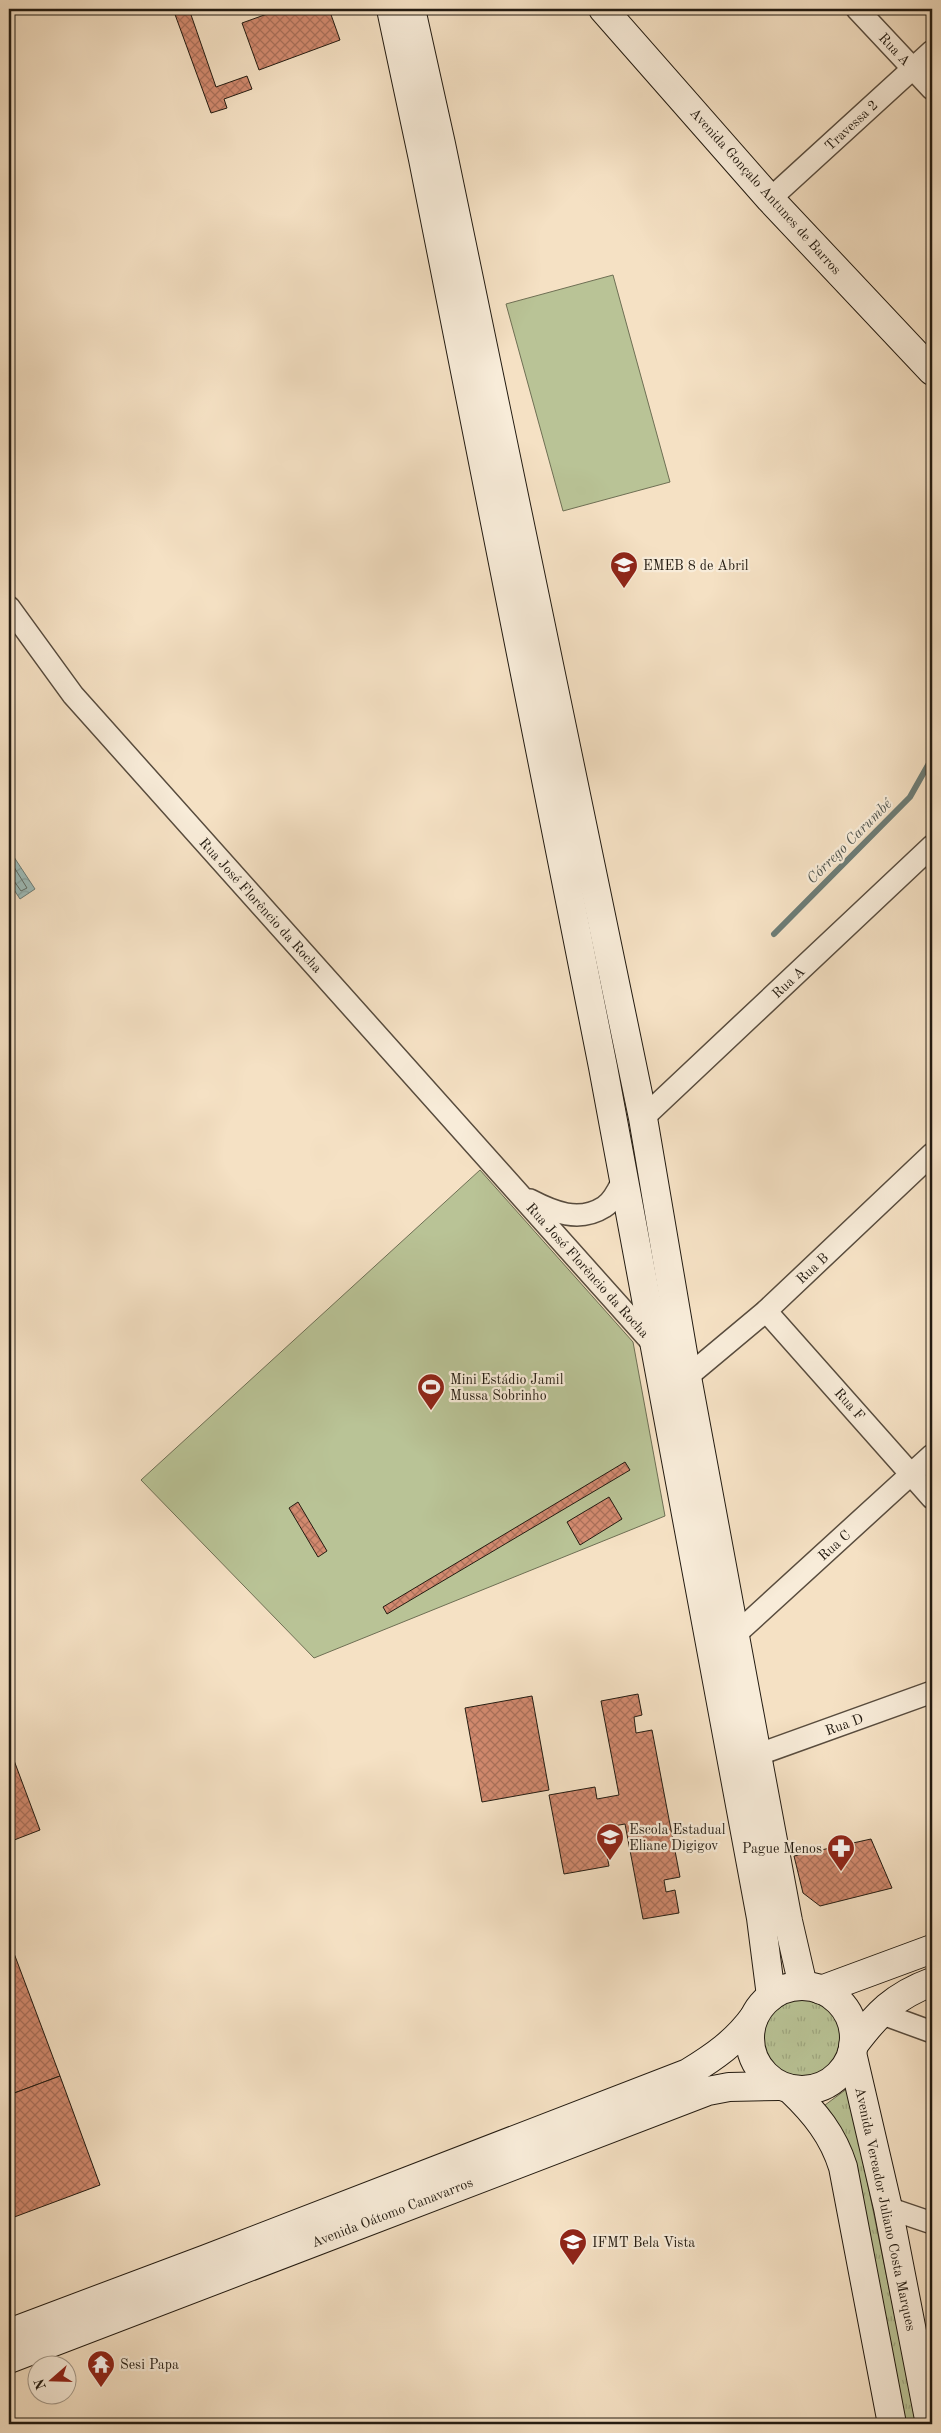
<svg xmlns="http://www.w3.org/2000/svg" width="941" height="2433" font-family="'Old Standard TT',serif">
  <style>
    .grass { fill: url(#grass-tufts); stroke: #6e6f54 }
    .park { fill: #b9c396; stroke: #6e6f54 }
    .water { fill: url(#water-waves); stroke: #6c7c76 }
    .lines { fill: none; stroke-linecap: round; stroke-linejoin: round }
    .shore { stroke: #606c65; stroke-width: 1 }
    .stream { stroke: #6c7c76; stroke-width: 6 }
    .building { fill: url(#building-cross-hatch); stroke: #231b11 }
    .minor-casing { stroke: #584c3e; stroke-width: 24 }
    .secondary-casing { stroke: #231b11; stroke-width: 30 }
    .minor { stroke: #f8ecd9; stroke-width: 21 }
    .secondary { stroke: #f8ecd9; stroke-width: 28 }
    .labels { text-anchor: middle; stroke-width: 4.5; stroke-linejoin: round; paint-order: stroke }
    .street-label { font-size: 14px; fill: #231b11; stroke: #f8ecd9 }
    .poi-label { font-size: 14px; fill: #231b11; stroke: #f8ecd9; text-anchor: start }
    .water-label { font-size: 15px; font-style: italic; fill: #4e534c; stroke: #f8ecd9 }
  </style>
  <defs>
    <pattern id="grass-tufts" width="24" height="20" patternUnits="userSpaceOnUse" patternTransform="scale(1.25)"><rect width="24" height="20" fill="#b9c396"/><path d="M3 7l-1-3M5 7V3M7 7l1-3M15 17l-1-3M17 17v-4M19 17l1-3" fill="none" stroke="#9fa780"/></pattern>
    <pattern id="water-waves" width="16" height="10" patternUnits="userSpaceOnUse" patternTransform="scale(1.25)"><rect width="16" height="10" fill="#9dbcb9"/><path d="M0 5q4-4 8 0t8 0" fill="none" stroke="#87a19e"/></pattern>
    <pattern id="building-cross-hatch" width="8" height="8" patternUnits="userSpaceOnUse" patternTransform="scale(1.25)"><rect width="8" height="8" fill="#d28a6f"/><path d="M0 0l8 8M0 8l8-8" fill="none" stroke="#aa705a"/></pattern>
  </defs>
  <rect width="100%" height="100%" fill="#f5e1c4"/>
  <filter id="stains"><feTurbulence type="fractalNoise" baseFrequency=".004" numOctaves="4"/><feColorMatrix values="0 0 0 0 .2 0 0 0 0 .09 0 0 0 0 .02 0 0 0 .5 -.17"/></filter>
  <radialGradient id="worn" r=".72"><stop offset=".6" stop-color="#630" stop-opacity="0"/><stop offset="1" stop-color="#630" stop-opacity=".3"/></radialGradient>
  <g class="grass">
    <circle cx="804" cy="2039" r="45"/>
    <polygon points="848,2088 917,2424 903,2424 821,2108"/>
  </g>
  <g class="park">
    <polygon points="613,275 670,482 563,511 506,304"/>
    <polygon points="480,1170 633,1342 665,1516 314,1658 141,1480"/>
  </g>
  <polygon class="water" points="10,851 35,889 20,899 9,882"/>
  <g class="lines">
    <polyline class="shore" points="9,859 27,888 21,891 14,881 9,880"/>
    <polyline class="stream" points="774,934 910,797 932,758"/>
  </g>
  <g class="building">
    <polygon points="173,9 189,9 216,87 247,76 252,89 224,99 227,108 211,113"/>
    <polygon points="281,9 329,9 340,40 259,70 242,23"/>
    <polygon points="625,1462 630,1470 387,1614 383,1607"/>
    <polygon points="609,1497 622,1519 580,1545 567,1522"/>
    <polygon points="298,1502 327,1551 318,1557 289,1508"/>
    <polygon points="638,1694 642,1715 634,1717 636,1733 652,1730 680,1877 664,1880 666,1892 675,1890 679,1913 643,1919 625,1824 602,1828 609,1866 564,1874 549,1795 595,1787 597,1799 619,1795 601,1701"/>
    <polygon points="532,1696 549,1790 482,1802 465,1708"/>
    <polygon points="9,1747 40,1830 9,1842"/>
    <polygon points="871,1839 892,1888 820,1906 803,1893 794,1856"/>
    <polygon points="9,1940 60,2076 9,2095"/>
    <polygon points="60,2076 100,2185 9,2219 9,2095"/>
  </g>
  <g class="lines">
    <g class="minor-casing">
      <g id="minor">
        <polyline points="857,9 932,89"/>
        <polyline points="770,199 932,51"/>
        <polyline points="9,607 73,695 655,1346"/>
        <polyline points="643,1118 932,846"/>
        <path d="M530,1200C553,1212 579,1223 604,1207C614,1201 619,1188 624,1178"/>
        <polyline points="766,1311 932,1498"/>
        <polyline points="687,1377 766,1311 932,1154"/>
        <polyline points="736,1634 932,1455"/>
        <polyline points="757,1755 932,1692"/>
        <polyline points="880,2013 932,2032"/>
        <polyline points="888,2208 932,2223"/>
      </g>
    </g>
    <g class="secondary-casing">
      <g id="secondary">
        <polyline points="391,9 423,159 603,1067 761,1918 771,1996"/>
        <polyline points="411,9 441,144 643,1118 687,1377 757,1755 788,1921 803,1986"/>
        <polyline points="603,9 770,199 932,371"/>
        <circle cx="802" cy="2038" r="52"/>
        <polyline points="821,1990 932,1949"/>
        <path d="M853,2046C877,2014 894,1996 932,1982"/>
        <polyline points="852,2053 888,2208 930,2424"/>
        <path d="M791,2090C815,2113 833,2135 843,2167L892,2424"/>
        <path d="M9,2333L206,2259L688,2073C714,2057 736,2042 754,2017"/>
        <polyline points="9,2359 708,2091 729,2087 779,2086"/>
      </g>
    </g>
    <use href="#minor" class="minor"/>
    <use href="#secondary" class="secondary"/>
  </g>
  <defs>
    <g id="school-pin" transform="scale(1.4375)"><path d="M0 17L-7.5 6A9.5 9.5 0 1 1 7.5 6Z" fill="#8f2418" stroke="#f8ecd9"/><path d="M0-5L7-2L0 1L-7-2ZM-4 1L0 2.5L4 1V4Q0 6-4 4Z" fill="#fff"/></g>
    <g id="stadium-pin" transform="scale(1.4375)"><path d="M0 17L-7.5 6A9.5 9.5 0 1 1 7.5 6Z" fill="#8f2418" stroke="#f8ecd9"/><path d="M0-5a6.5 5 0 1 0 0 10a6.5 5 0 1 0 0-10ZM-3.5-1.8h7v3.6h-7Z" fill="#fff"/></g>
    <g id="pharmacy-pin" transform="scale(1.4375)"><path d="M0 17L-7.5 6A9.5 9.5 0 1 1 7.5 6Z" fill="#8f2418" stroke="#f8ecd9"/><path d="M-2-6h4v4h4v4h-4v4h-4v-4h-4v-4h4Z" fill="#fff"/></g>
    <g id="university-pin" transform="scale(1.4375)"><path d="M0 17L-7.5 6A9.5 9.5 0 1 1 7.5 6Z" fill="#8f2418" stroke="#f8ecd9"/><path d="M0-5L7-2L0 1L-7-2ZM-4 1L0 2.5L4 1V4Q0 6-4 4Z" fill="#fff"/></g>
    <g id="temple-pin" transform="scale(1.4375)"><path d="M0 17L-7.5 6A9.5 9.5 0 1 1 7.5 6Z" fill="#8f2418" stroke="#f8ecd9"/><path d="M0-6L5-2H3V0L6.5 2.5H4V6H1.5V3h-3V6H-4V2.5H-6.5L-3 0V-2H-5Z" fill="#fff"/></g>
  </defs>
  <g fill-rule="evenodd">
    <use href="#school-pin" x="624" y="565"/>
    <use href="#stadium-pin" x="431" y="1387"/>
    <use href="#school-pin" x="610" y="1837"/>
    <use href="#pharmacy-pin" x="841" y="1848"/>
    <use href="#university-pin" x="573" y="2242"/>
    <use href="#temple-pin" x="101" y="2364"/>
  </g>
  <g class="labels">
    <g class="street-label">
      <text transform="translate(895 49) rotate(47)" y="5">Rua A</text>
      <text transform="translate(851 125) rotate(-43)" y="5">Travessa 2</text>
      <text transform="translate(766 191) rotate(48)" y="5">Avenida Gonçalo Antunes de Barros</text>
      <text transform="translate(261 905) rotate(48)" y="5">Rua José Florêncio da Rocha</text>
      <text transform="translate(788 982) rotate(-43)" y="5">Rua A</text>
      <text transform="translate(812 1268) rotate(-43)" y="5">Rua B</text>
      <text transform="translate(588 1270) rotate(48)" y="5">Rua José Florêncio da Rocha</text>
      <text transform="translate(850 1404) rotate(48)" y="5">Rua F</text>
      <text transform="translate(834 1545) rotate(-42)" y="5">Rua C</text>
      <text transform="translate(844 1724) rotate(-20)" y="5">Rua D</text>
      <text transform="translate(886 2209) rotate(78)" y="5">Avenida Vereador Juliano Costa Marques</text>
      <text transform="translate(392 2212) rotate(-21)" y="5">Avenida Oátomo Canavarros</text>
    </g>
    <g class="poi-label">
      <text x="643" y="570">EMEB 8 de Abril</text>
      <text x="450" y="1384">Mini Estádio Jamil<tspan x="450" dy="16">Mussa Sobrinho</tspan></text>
      <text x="629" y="1834">Escola Estadual<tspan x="629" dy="16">Eliane Digigov</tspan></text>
      <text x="822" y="1853" text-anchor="end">Pague Menos</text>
      <text x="592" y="2247">IFMT Bela Vista</text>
      <text x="120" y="2369">Sesi Papa</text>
    </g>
    <g class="water-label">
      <text transform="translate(849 841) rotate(-45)" y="5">Córrego Carumbé</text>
    </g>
  </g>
  <rect width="941" height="2433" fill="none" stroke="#f5e1c4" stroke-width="30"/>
  <rect x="10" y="10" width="921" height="2413" fill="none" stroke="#231b11" stroke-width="2.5"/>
  <rect x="15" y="15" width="911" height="2403" fill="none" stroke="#231b11"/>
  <g transform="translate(52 2380) rotate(250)"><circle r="24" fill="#f8ecd9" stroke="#a39889"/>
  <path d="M0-4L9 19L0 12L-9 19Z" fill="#8f2418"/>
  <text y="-8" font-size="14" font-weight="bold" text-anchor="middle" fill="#231b11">N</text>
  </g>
  <rect width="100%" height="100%" filter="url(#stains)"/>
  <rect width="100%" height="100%" fill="url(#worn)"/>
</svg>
